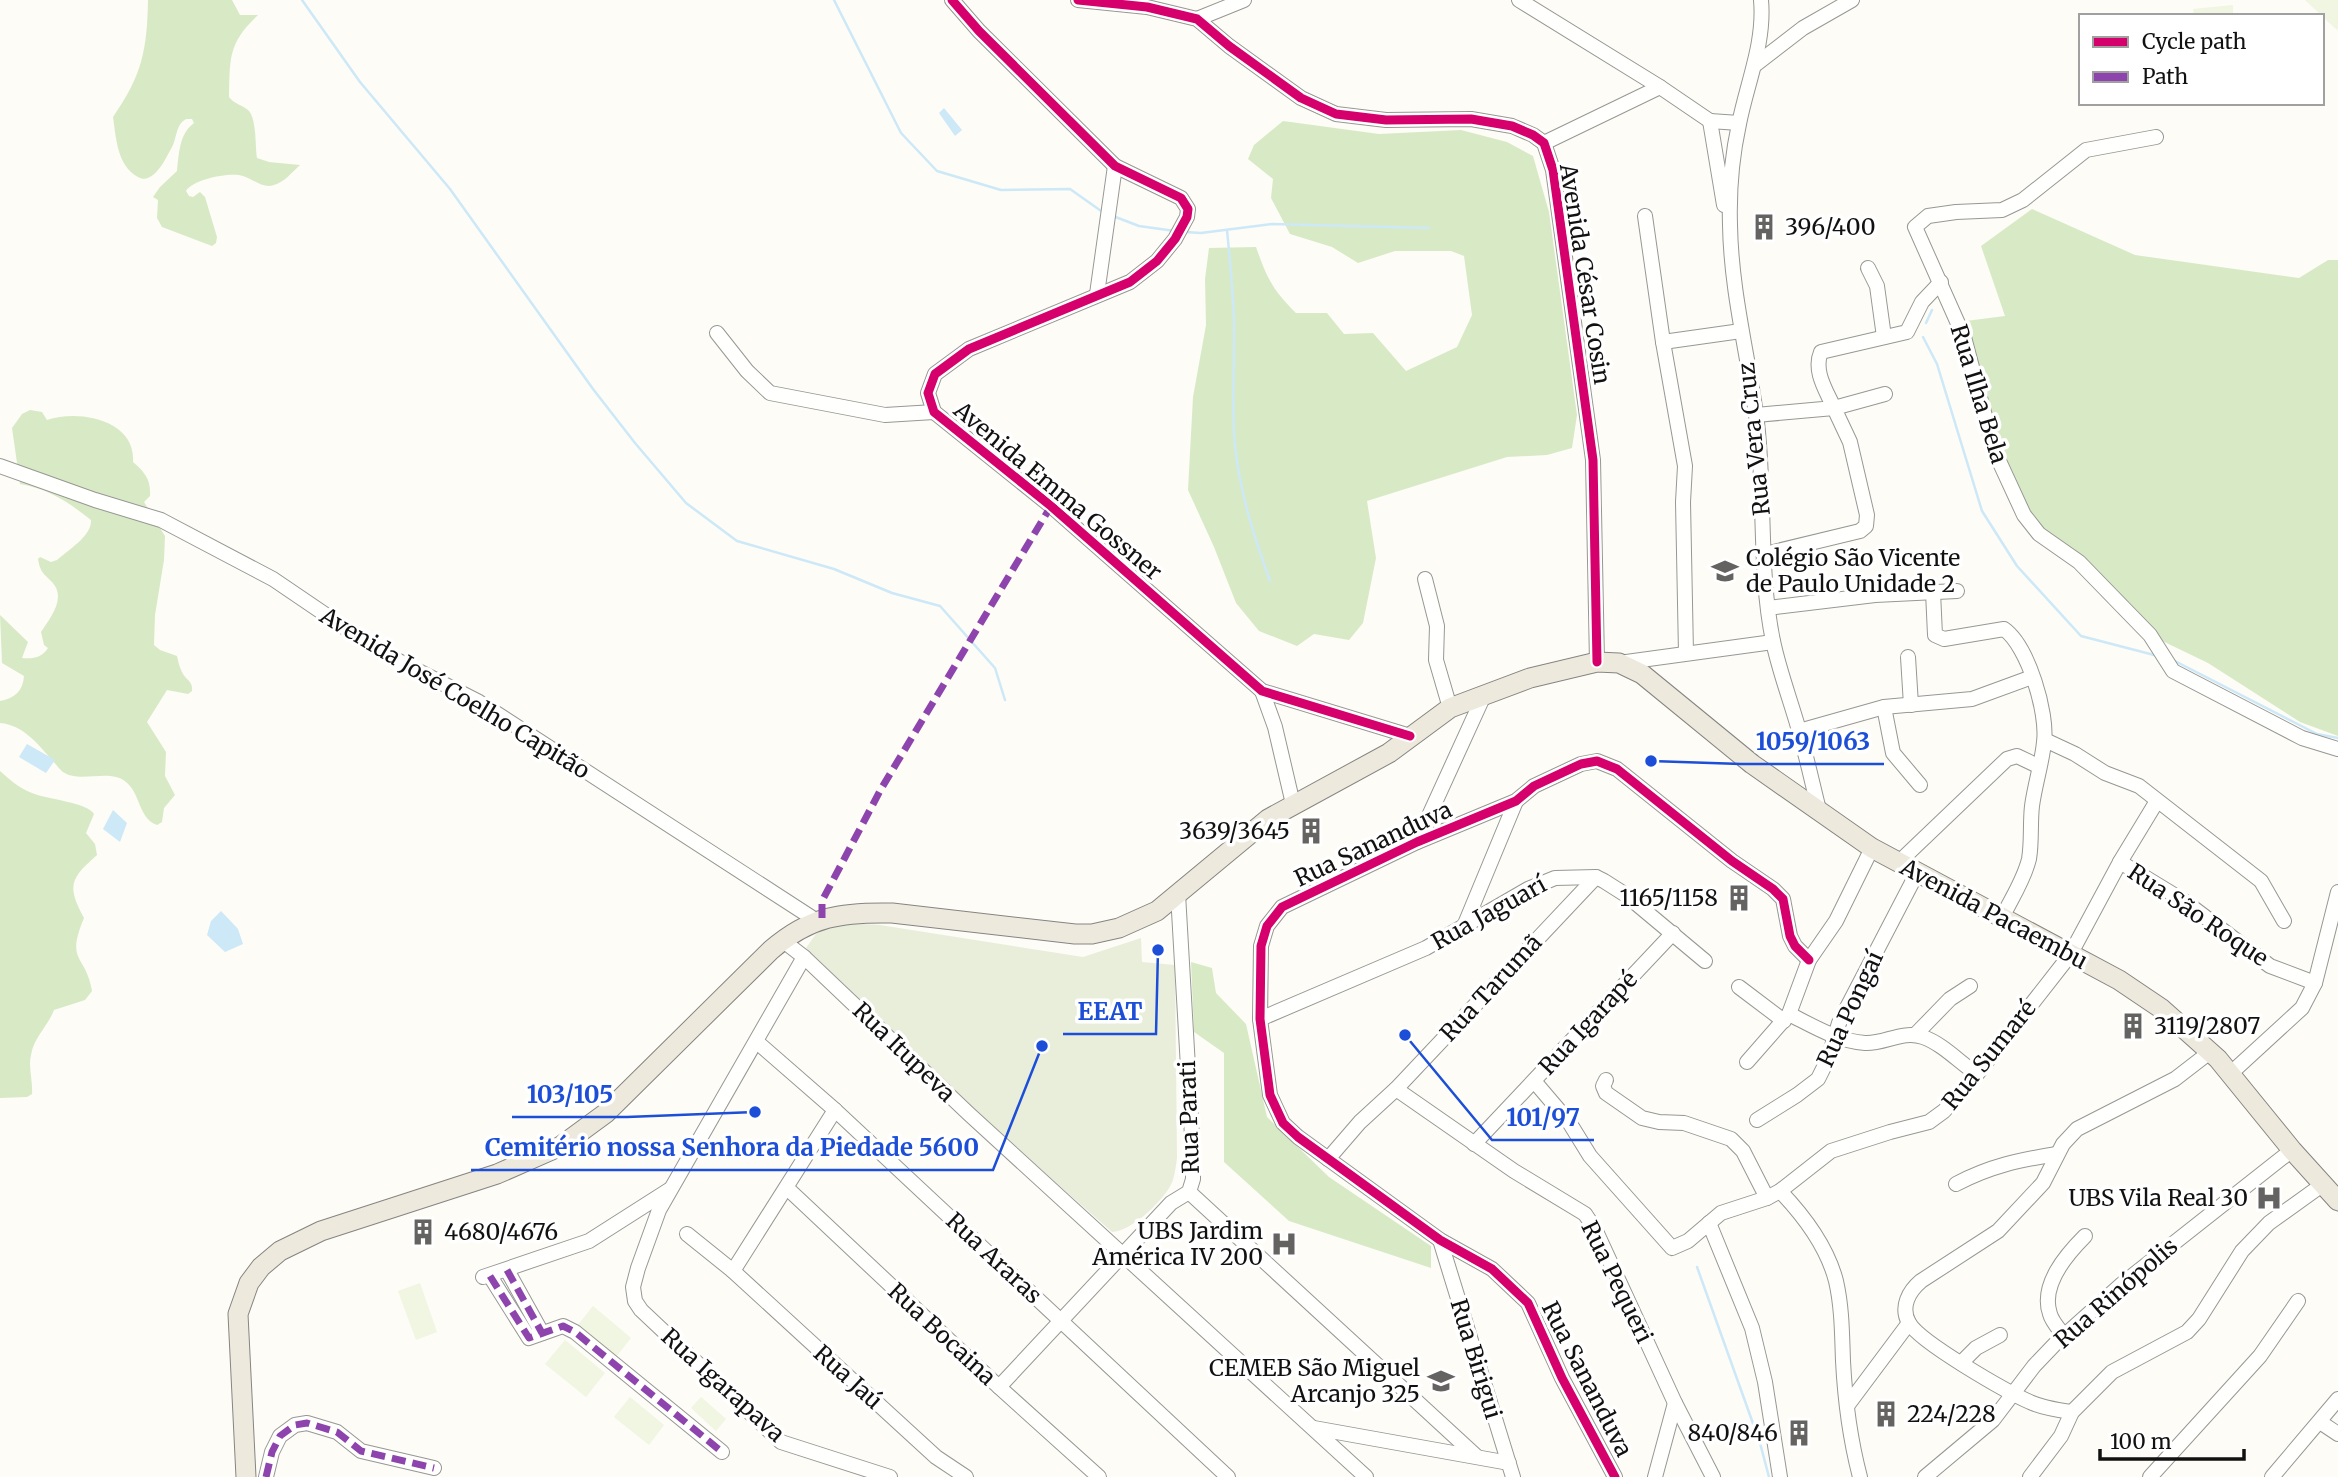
<svg xmlns="http://www.w3.org/2000/svg" width="2338" height="1477" font-family="Merriweather,serif">
  <style>
    .forest { fill: #d8eac5 }
    .cemetery { fill: #e9eedb }
    .pitch { fill: #f0f6e1 }
    .water { fill: #cde8f7 }
    .lines { fill: none; stroke-linecap: round; stroke-linejoin: round }
    .stream { stroke: #cde8f7; stroke-width: 2.5 }
    .minor-casing { stroke: #979795; stroke-width: 16 }
    .major-casing { stroke: #858482; stroke-width: 21 }
    .minor { stroke: #fffffe; stroke-width: 14 }
    .major { stroke: #ede9dc; stroke-width: 19 }
    .quiet { stroke: #8e44ad; stroke-width: 7; stroke-dasharray: 14 7; stroke-linecap: butt }
    .cycleway-casing { stroke: #fff; stroke-width: 13 }
    .cycleway { stroke: #d6006c; stroke-width: 9 }
    .labels { text-anchor: middle; stroke-width: 7; stroke-linejoin: round; paint-order: stroke }
    .poi-label { font-size: 23px; fill: #111; stroke: #fff; text-anchor: end }
    .street-label { font-size: 23px; fill: #111; stroke: #fff }
    .leader { fill: none; stroke: #1d4ed8; stroke-width: 2.5 }
    .callout-dot { fill: #1d4ed8; stroke: #fff; stroke-width: 2.5 }
    .callout-label { font-size: 24px; text-anchor: middle; font-weight: bold; fill: #1d4ed8; stroke: #fff; stroke-width: 7; stroke-linejoin: round; paint-order: stroke }
  </style>
  <rect width="100%" height="100%" fill="#fdfcf7"/>
  <g class="forest">
    <path d="M148,0H232L240,15H258C228,43 230,58 229,97C234,104 242,105 248,110C257,118 255,147 257,158L269,162L300,165C292,172 285,182 274,185C263,189 253,179 243,176C230,172 194,179 186,191L189,196L193,197L200,192L205,197L217,237L216,243L212,246L162,227L157,218L158,200L153,197L160,187L177,171C179,154 179,134 194,123L192,119C187,119 186,118 182,122C176,128 176,140 172,147C167,156 161,169 153,175C148,179 143,180 138,177C117,166 116,137 113,117C142,75 147,51 148,0Z"/>
    <path d="M1283,121L1379,134L1461,130L1507,142L1533,156L1549,212L1577,415L1572,448L1547,455L1507,457L1367,501L1376,558L1363,623L1349,640L1314,634L1297,646L1259,631L1236,603L1214,547L1188,490L1193,397L1206,325L1205,279L1209,248L1256,247C1267,278 1272,289 1296,313H1327L1344,334L1373,333L1406,371L1457,347L1472,315L1464,256L1451,251H1395L1358,263L1332,247L1290,234L1271,198L1273,179L1248,159L1254,145Z"/>
    <polygon points="2032,209 2135,255 2299,278 2328,260 2338,260 2338,736 2300,722 2208,663 2150,635 2024,515 1994,450 1958,322 2005,316 1981,246"/>
    <path d="M30,410L42,412L47,420C79,409 136,420 133,462C145,472 151,480 150,496L144,502L165,536L164,560L155,615L154,645L160,650L177,656C178,661 180,668 182,672C186,681 193,680 192,691L188,694L167,690L147,722L166,752L165,776L175,795L164,808L162,822L157,825C138,818 141,794 126,782C109,768 81,784 63,772C59,769 55,763 52,760C37,743 23,725 0,723V701C15,698 23,691 24,676L2,663L0,615L28,642L22,658C32,659 42,658 48,648L44,645L41,632C50,618 67,598 52,582C44,574 40,572 38,559L40,557L51,562L57,560C68,550 92,536 91,520C68,502 49,489 20,484L12,428L22,414Z"/>
    <path d="M0,771C10,780 19,788 32,793C49,800 87,802 94,814L86,833L95,844L97,855C71,878 66,885 84,918C65,963 86,954 92,991L85,1000L54,1010C48,1026 34,1037 31,1055C28,1067 33,1081 32,1094L27,1097L0,1098Z"/>
    <polygon points="1191,962 1212,968 1216,993 1246,1024 1267,1117 1329,1177 1431,1246 1431,1268 1289,1221 1224,1162 1224,1053 1194,1032"/>
  </g>
  <path class="cemetery" d="M848,923L880,925L1083,957L1141,938L1142,962L1175,965L1177,1158C1176,1165 1175,1173 1173,1180C1167,1198 1131,1232 1112,1232L994,1128L806,948L820,928Z"/>
  <g class="pitch">
    <polygon points="2305,0 2338,0 2338,29 2337,30"/>
    <polygon points="2233,5 2233,16 2194,16 2193,9"/>
    <polygon points="420,1283 437,1332 416,1340 398,1291"/>
    <polygon points="593,1306 631,1338 616,1357 578,1325"/>
    <polygon points="565,1340 605,1373 586,1397 545,1364"/>
    <polygon points="630,1397 664,1425 649,1445 614,1417"/>
    <polygon points="701,1397 726,1419 716,1431 691,1408"/>
  </g>
  <g class="water">
    <polygon points="944,108 962,130 955,136 939,113"/>
    <polygon points="27,744 55,760 46,773 19,757"/>
    <polygon points="113,810 127,823 120,842 103,829"/>
    <polygon points="221,911 238,929 243,944 225,952 207,935 211,921"/>
  </g>
  <g class="lines">
    <g class="stream">
      <polyline points="302,0 360,82 450,189 593,389 635,443 686,503 737,541 834,569 892,593 940,606 995,668 1005,700"/>
      <polyline points="834,0 901,133 937,171 1001,190 1070,189 1104,213"/>
      <polyline points="1113,216 1139,226 1175,231"/>
      <path d="M1227,230C1230,260 1233,291 1234,321C1235,363 1231,404 1235,446C1240,493 1254,537 1270,581"/>
      <polyline points="1185,232 1201,233 1272,224 1429,228"/>
      <polyline points="1926,323 1932,310"/>
      <polyline points="1923,337 1937,364 1982,511 2017,566 2081,636 2158,656"/>
      <polyline points="2171,659 2317,734 2338,738"/>
      <polyline points="1697,1267 1760,1443 1769,1477"/>
    </g>
    <g class="minor-casing">
      <g id="minor">
        <polyline points="952,0 979,31 1115,166 1181,198 1188,209 1187,217 1175,239 1157,261 1130,282 969,349 935,374 928,393 934,412 1051,506 1262,691 1410,736"/>
        <polyline points="1078,0 1147,7 1197,19 1229,46 1301,98 1336,114 1386,120 1471,119 1512,126 1533,135 1544,143 1553,170 1593,460 1597,662"/>
        <polyline points="1519,0 1660,87 1710,121"/>
        <path d="M1761,0C1765,43 1747,83 1739,124C1732,156 1729,192 1730,225C1731,289 1747,351 1756,414C1766,487 1758,569 1773,641C1779,670 1790,699 1798,727C1806,754 1812,782 1819,810"/>
        <polyline points="1197,19 1244,0"/>
        <polyline points="1755,65 1803,28 1852,0"/>
        <polyline points="1710,121 1724,205"/>
        <polyline points="1710,121 1739,123"/>
        <polyline points="2156,137 2086,150 2023,200 2002,210 1956,212 1928,216 1915,227 1964,337 1994,450 2024,515 2039,534 2079,562 2150,635 2173,671 2302,738 2338,749"/>
        <polyline points="1544,143 1660,87"/>
        <polyline points="1645,216 1663,342 1685,466 1683,502 1686,653"/>
        <polyline points="1868,268 1877,286 1884,337"/>
        <polyline points="1097,294 1115,166"/>
        <polyline points="717,333 747,371 770,393 885,415 934,412"/>
        <polyline points="1663,342 1741,331"/>
        <path d="M1756,415L1834,408C1826,390 1813,371 1821,352L1907,332L1922,302L1941,282"/>
        <polyline points="0,466 95,500 161,520 273,579 379,651 479,702 817,921"/>
        <polyline points="1765,554 1860,531 1866,526 1867,515 1850,442 1834,408 1885,394"/>
        <polyline points="1425,579 1437,626 1436,660 1450,708"/>
        <path d="M1933,592L1935,635L1944,639L2004,629C2028,646 2048,713 2044,742C2042,763 2035,784 2032,806C2030,823 2032,842 2029,859C2024,880 2011,899 2002,918"/>
        <polyline points="1768,608 1875,595 1957,591"/>
        <polyline points="1908,657 1911,705"/>
        <polyline points="1619,663 1773,642"/>
        <polyline points="1262,691 1275,727 1293,804"/>
        <polyline points="1884,707 1893,753 1920,785"/>
        <polyline points="1799,731 1884,707 1972,699 2032,677"/>
        <polyline points="2045,740 2075,754 2105,773 2139,786 2261,881 2284,921"/>
        <polyline points="1417,842 1485,693"/>
        <polyline points="2120,862 2184,901 2270,966 2315,983"/>
        <polyline points="1898,863 2007,759 2017,756 2038,766"/>
        <polyline points="1465,924 1516,801"/>
        <polyline points="782,940 804,957 969,1114 1366,1477"/>
        <polyline points="804,957 659,1210 638,1268 633,1287 635,1301 641,1310 781,1442 890,1477"/>
        <polyline points="1739,987 1784,1021"/>
        <path d="M1789,1014C1813,1026 1837,1041 1865,1043C1885,1044 1902,1030 1923,1037C1943,1044 1960,1063 1977,1074"/>
        <polyline points="1260,1019 1426,948 1528,889 1555,878 1596,877 1604,881 1626,895 1705,961"/>
        <polyline points="1915,1035 1950,999 1970,986"/>
        <polyline points="757,1042 835,1110 1228,1477"/>
        <polyline points="1747,1062 1789,1014 1809,960 1836,921 1872,848"/>
        <polyline points="2230,1074 2302,1008 2315,983 2338,892"/>
        <polyline points="1606,1080 1603,1086 1606,1093 1642,1118 1659,1122 1684,1123 1731,1139 1743,1151 1767,1198"/>
        <polyline points="1534,1081 1569,1122 1590,1156 1672,1248 1688,1241 1721,1213 1767,1198 1780,1191 1831,1151 1890,1132 1929,1122 1944,1111 1977,1074 2070,955 2120,862 2157,801"/>
        <polyline points="1396,1089 1514,1171 1585,1214 1595,1229 1675,1403 1713,1477"/>
        <polyline points="1757,1120 1797,1095 1818,1079 1828,1059 1839,1023 1917,873"/>
        <polyline points="1474,1144 1673,933"/>
        <polyline points="1328,1159 1360,1122 1396,1089 1596,877"/>
        <path d="M1956,1184C1990,1166 2019,1160 2057,1154"/>
        <polyline points="787,1188 999,1387 1099,1477"/>
        <path d="M1780,1191C1804,1216 1827,1246 1836,1281C1842,1307 1842,1334 1843,1361C1845,1400 1850,1439 1860,1477"/>
        <polyline points="1189,1192 1476,1456"/>
        <polyline points="1709,1223 1752,1328 1765,1382 1780,1477"/>
        <polyline points="687,1234 733,1271 936,1457 966,1477"/>
        <polyline points="1440,1240 1513,1477"/>
        <polyline points="507,1270 542,1333"/>
        <polyline points="733,1271 835,1110"/>
        <polyline points="490,1276 529,1338 563,1326 575,1332 722,1452"/>
        <polyline points="483,1277 589,1241 669,1190"/>
        <path d="M2065,1337C2060,1330 2052,1322 2050,1314C2040,1285 2066,1255 2085,1236"/>
        <polyline points="1961,1363 1976,1348 2000,1335"/>
        <polyline points="999,1387 1171,1203 1189,1192 1193,1179 1193,1154 1178,894"/>
        <polyline points="1847,1406 1909,1323"/>
        <path d="M2072,1412C2058,1410 2043,1408 2030,1402C2007,1392 1921,1343 1909,1323C1900,1307 1909,1291 1921,1281L1998,1231L2043,1183L2063,1144L2077,1129L2175,1079L2210,1052"/>
        <polyline points="2320,1422 2338,1434"/>
        <polyline points="1314,1428 1509,1463"/>
        <polyline points="266,1477 272,1452 280,1436 295,1425 307,1423 337,1432 361,1451 434,1468"/>
        <polyline points="1615,1477 1562,1378 1528,1303 1492,1269 1440,1240 1298,1137 1283,1123 1270,1095 1260,1019 1261,946 1267,926 1282,907 1417,842 1516,801 1534,786 1581,764 1597,761 1617,769 1732,861 1773,889 1783,899 1790,936 1795,946 1809,960"/>
        <polyline points="1655,1477 1675,1403"/>
        <polyline points="1925,1477 1993,1420 2034,1366 2055,1344 2122,1284 2292,1150"/>
        <polyline points="2030,1477 2061,1436 2072,1412 2112,1372 2187,1332 2199,1319 2242,1251 2269,1223 2322,1185"/>
        <polyline points="2150,1477 2260,1356 2298,1301"/>
        <polyline points="2272,1477 2338,1399"/>
      </g>
    </g>
    <g class="major-casing">
      <path id="major" d="M246,1477L238,1314L249,1283L261,1267L280,1251L321,1231L497,1174L561,1146L606,1113L771,950C810,916 842,912 892,913L1075,934H1092L1119,928L1157,911L1268,819L1389,753L1450,708L1530,678L1597,662L1619,663L1642,674L1752,764L1872,848L2119,980L2162,1009L2218,1059L2292,1150L2338,1201"/>
    </g>
    <use href="#minor" class="minor"/>
    <use href="#major" class="major"/>
    <g class="quiet">
      <polyline points="822,918 822,901 881,789 1051,506"/>
      <polyline points="507,1270 542,1333"/>
      <polyline points="490,1276 529,1338 563,1326 575,1332 722,1452"/>
      <polyline points="266,1477 272,1452 280,1436 295,1425 307,1423 337,1432 361,1451 434,1468"/>
    </g>
    <g class="cycleway-casing">
      <g id="cycleway">
        <polyline points="952,0 979,31 1115,166 1181,198 1188,209 1187,217 1175,239 1157,261 1130,282 969,349 935,374 928,393 934,412 1051,506 1262,691 1410,736"/>
        <polyline points="1078,0 1147,7 1197,19 1229,46 1301,98 1336,114 1386,120 1471,119 1512,126 1533,135 1544,143 1553,170 1593,460 1597,662"/>
        <polyline points="1615,1477 1562,1378 1528,1303 1492,1269 1440,1240 1298,1137 1283,1123 1270,1095 1260,1019 1261,946 1267,926 1282,907 1417,842 1516,801 1534,786 1581,764 1597,761 1617,769 1732,861 1773,889 1783,899 1790,936 1795,946 1809,960"/>
      </g>
    </g>
    <use href="#cycleway" class="cycleway"/>
  </g>
  <defs>
    <g id="building-bare" transform="scale(2.1)"><path d="M-4-6H4V6H1V3H-1V6H-4ZM-2.5-4.3h1.7v1.8h-1.7ZM.8-4.3h1.7v1.8H.8ZM-2.5-1h1.7V.8h-1.7ZM.8-1h1.7V.8H.8Z" fill="#646362" stroke="#fff" stroke-width="2.5" paint-order="stroke"/></g>
    <g id="school-bare" transform="scale(2.1)"><path d="M0-5L7-2L0 1L-7-2ZM-4 1L0 2.5L4 1V4Q0 6-4 4Z" fill="#646362" stroke="#fff" stroke-width="2.5" paint-order="stroke"/></g>
    <g id="hospital-bare" transform="scale(2.1)"><path d="M-5-5h3v3.5h4V-5h3V5h-3V1.5h-4V5h-3Z" fill="#646362" stroke="#fff" stroke-width="2.5" paint-order="stroke"/></g>
  </defs>
  <g fill-rule="evenodd">
    <use href="#building-bare" x="1764" y="227"/>
    <use href="#school-bare" x="1725" y="571"/>
    <use href="#building-bare" x="1311" y="831"/>
    <use href="#building-bare" x="1739" y="898"/>
    <use href="#building-bare" x="2133" y="1026"/>
    <use href="#hospital-bare" x="2269" y="1198"/>
    <use href="#building-bare" x="423" y="1232"/>
    <use href="#hospital-bare" x="1284" y="1244"/>
    <use href="#school-bare" x="1441" y="1381"/>
    <use href="#building-bare" x="1886" y="1414"/>
    <use href="#building-bare" x="1799" y="1433"/>
  </g>
  <g class="labels">
    <g class="poi-label">
      <text x="1785" y="235" text-anchor="start">396/400</text>
      <text x="1746" y="566" text-anchor="start">Colégio São Vicente<tspan x="1746" dy="26">de Paulo Unidade 2</tspan></text>
      <text x="1290" y="839">3639/3645</text>
      <text x="1718" y="906">1165/1158</text>
      <text x="2154" y="1034" text-anchor="start">3119/2807</text>
      <text x="2248" y="1206">UBS Vila Real 30</text>
      <text x="1263" y="1239">UBS Jardim<tspan x="1263" dy="26">América IV 200</tspan></text>
      <text x="444" y="1240" text-anchor="start">4680/4676</text>
      <text x="1420" y="1376">CEMEB São Miguel<tspan x="1420" dy="26">Arcanjo 325</tspan></text>
      <text x="1907" y="1422" text-anchor="start">224/228</text>
      <text x="1778" y="1441">840/846</text>
    </g>
    <g class="street-label">
      <text transform="translate(1585 274) rotate(81)" y="8">Avenida César Cosin</text>
      <text transform="translate(1979 394) rotate(73)" y="8">Rua Ilha Bela</text>
      <text transform="translate(1754 439) rotate(-96)" y="8">Rua Vera Cruz</text>
      <text transform="translate(1058 491) rotate(40)" y="8">Avenida Emma Gossner</text>
      <text transform="translate(455 693) rotate(31)" y="8">Avenida José Coelho Capitão</text>
      <text transform="translate(1373 844) rotate(-25)" y="8">Rua Sananduva</text>
      <text transform="translate(1489 913) rotate(-29)" y="8">Rua Jaguarí</text>
      <text transform="translate(1994 914) rotate(28)" y="8">Avenida Pacaembu</text>
      <text transform="translate(2198 915) rotate(34)" y="8">Rua São Roque</text>
      <text transform="translate(1491 988) rotate(-47)" y="8">Rua Tarumã</text>
      <text transform="translate(1850 1009) rotate(-65)" y="8">Rua Pongaí</text>
      <text transform="translate(1588 1023) rotate(-47)" y="8">Rua Igarapé</text>
      <text transform="translate(904 1052) rotate(44)" y="8">Rua Itupeva</text>
      <text transform="translate(1989 1055) rotate(-51)" y="8">Rua Sumaré</text>
      <text transform="translate(1189 1117) rotate(-92)" y="8">Rua Parati</text>
      <text transform="translate(994 1258) rotate(43)" y="8">Rua Araras</text>
      <text transform="translate(1617 1282) rotate(64)" y="8">Rua Pequeri</text>
      <text transform="translate(2116 1293) rotate(-41)" y="8">Rua Rinópolis</text>
      <text transform="translate(942 1334) rotate(43)" y="8">Rua Bocaina</text>
      <text transform="translate(1476 1359) rotate(73)" y="8">Rua Birigui</text>
      <text transform="translate(848 1377) rotate(42)" y="8">Rua Jaú</text>
      <text transform="translate(1587 1379) rotate(63)" y="8">Rua Sananduva</text>
      <text transform="translate(723 1385) rotate(42)" y="8">Rua Igarapava</text>
    </g>
  </g>
  <path class="leader" d="M1651 761L1741 764H1884M1158 950L1156 1034H1063M755 1112L627 1117H512M1405 1035L1492 1140H1594M1042 1046L993 1170H471"/>
  <g class="callout-dot">
    <circle cx="1651" cy="761" r="7"/>
    <circle cx="1158" cy="950" r="7"/>
    <circle cx="755" cy="1112" r="7"/>
    <circle cx="1405" cy="1035" r="7"/>
    <circle cx="1042" cy="1046" r="7"/>
  </g>
  <g class="callout-label">
    <text x="1813" y="750">1059/1063</text>
    <text x="1110" y="1020">EEAT</text>
    <text x="570" y="1103">103/105</text>
    <text x="1543" y="1126">101/97</text>
    <text x="732" y="1156">Cemitério nossa Senhora da Piedade 5600</text>
  </g>
  <rect x="2079" y="14" width="245" height="91" fill="#ffffff" stroke="#a0a0a0" stroke-width="2"/>
  <rect x="2093" y="37" width="35" height="10" fill="#d6006c" stroke="#a0a0a0" stroke-width="2"/>
  <text x="2142" y="49" font-size="21" fill="#111111">Cycle path</text>
  <rect x="2093" y="72" width="35" height="10" fill="#8e44ad" stroke="#a0a0a0" stroke-width="2"/>
  <text x="2142" y="84" font-size="21" fill="#111111">Path</text>
  <path d="M2100 1449v10h144v-10" fill="none" stroke="#111111" stroke-width="3.5"/>
  <text x="2110" y="1449" font-size="21" fill="#111111" stroke="#ffffff" stroke-width="5" paint-order="stroke">100 m</text>
</svg>
